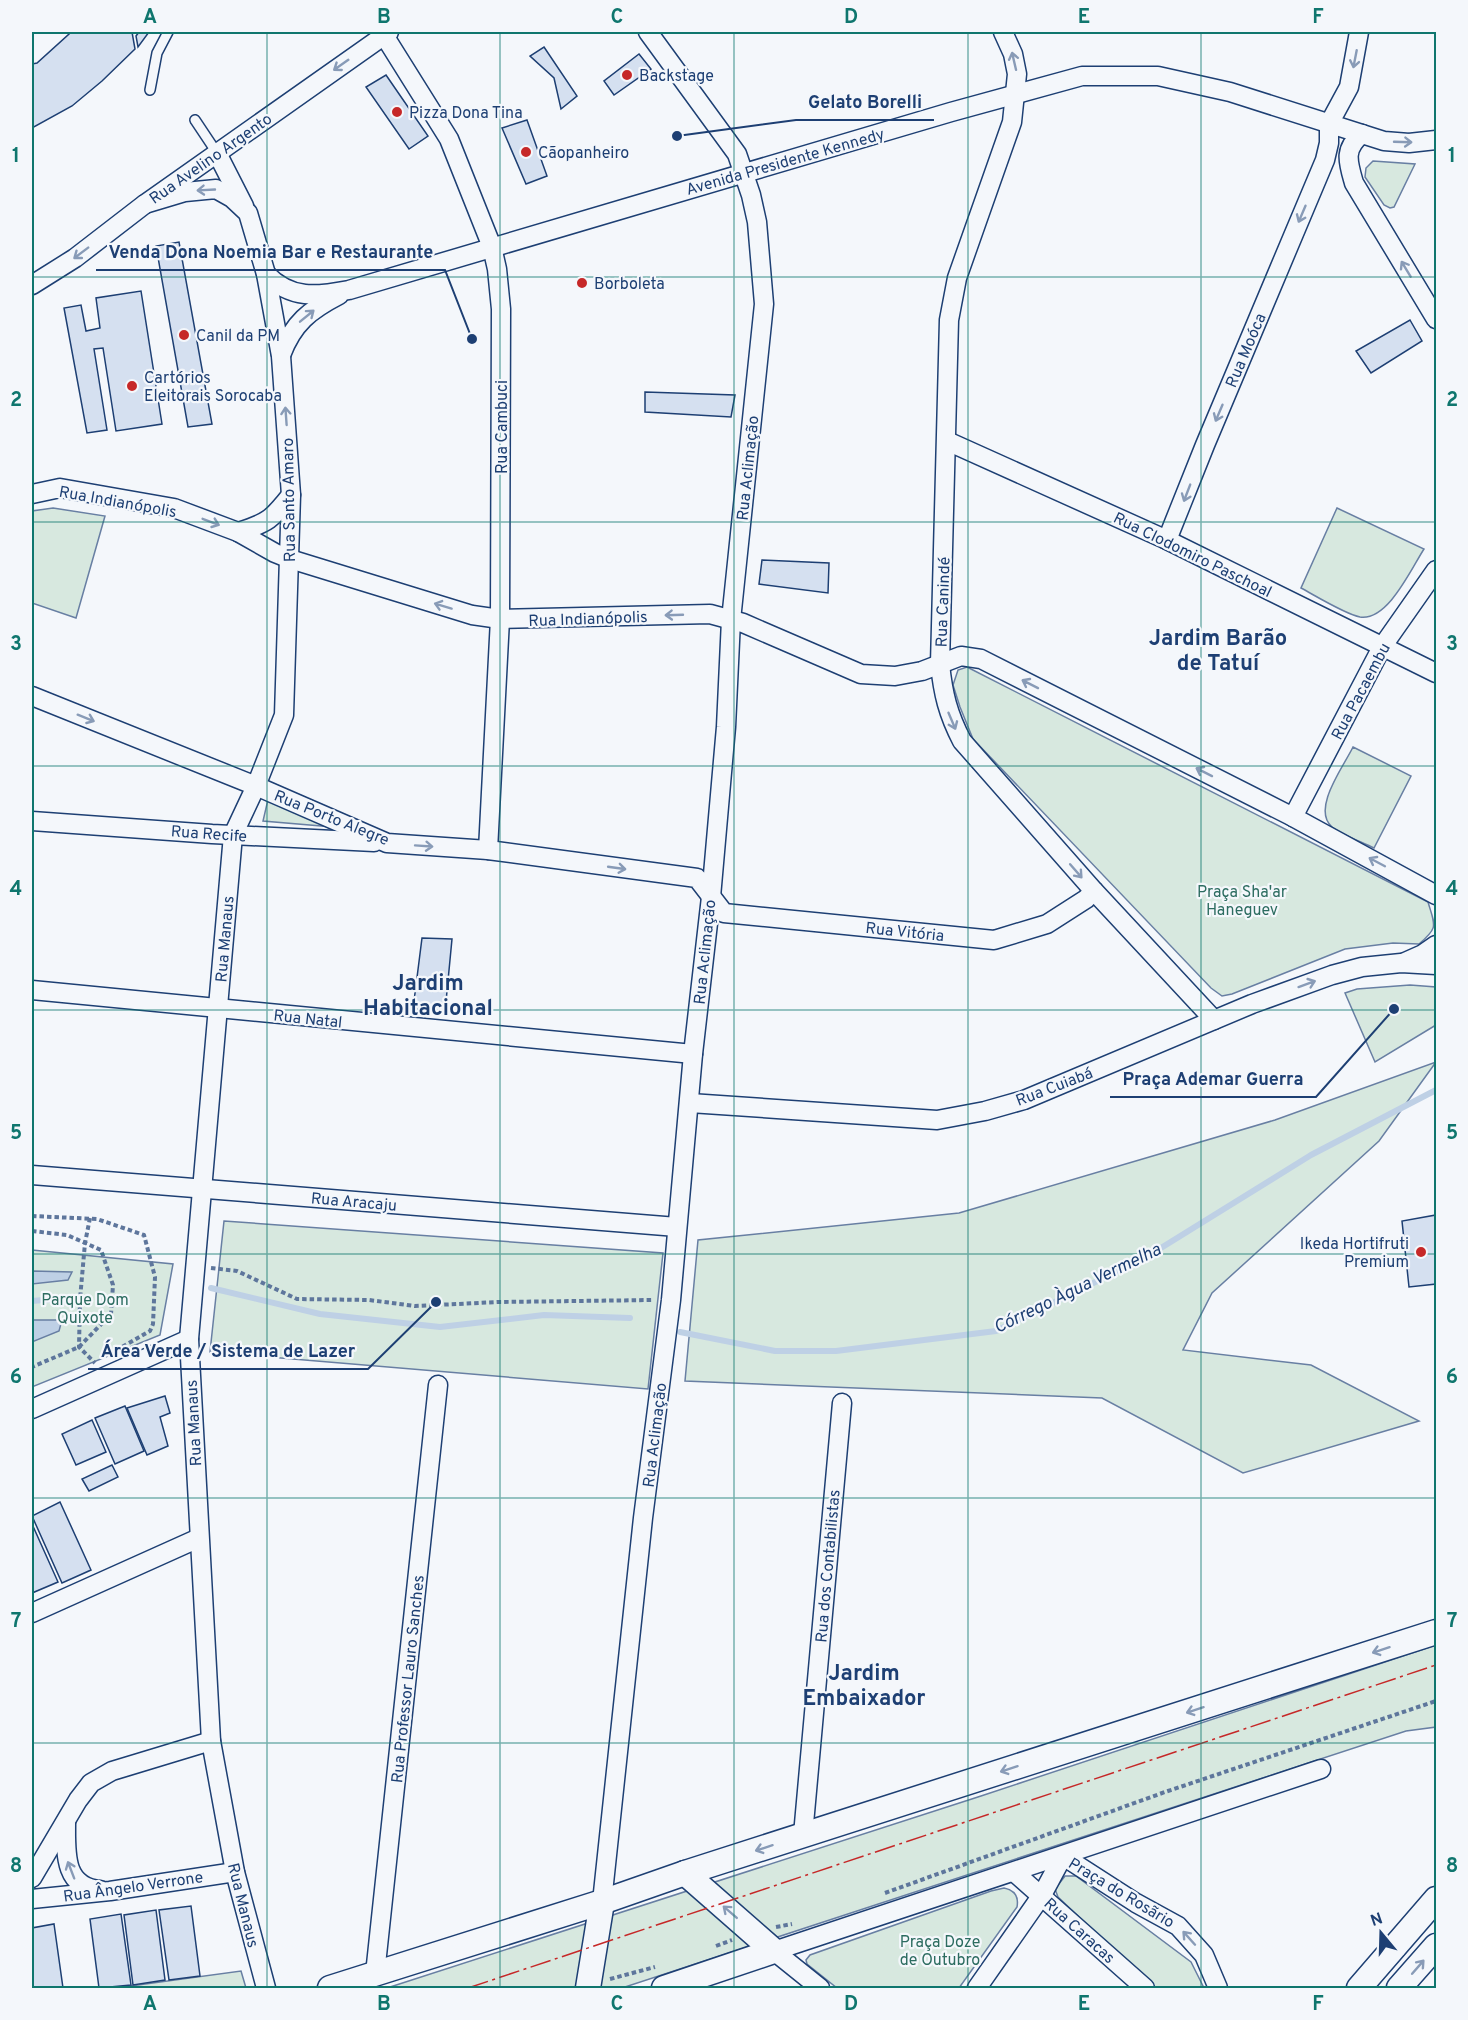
<svg xmlns="http://www.w3.org/2000/svg" width="1468" height="2020" font-family="Overpass,sans-serif">
  <style>
    .green { fill: #d7e8df; stroke: #687fa3; stroke-width: 1.5 }
    .water { fill: #bed0e5; stroke: #687fa3; stroke-width: 1.5 }
    .lines { fill: none; stroke-linecap: round; stroke-linejoin: round }
    .stream { stroke: #bed0e5; stroke-width: 6 }
    .building { fill: #d5e0f0; stroke: #1d3f73; stroke-width: 1.5 }
    .lane-casing { stroke: #1d3f73; stroke-width: 12 }
    .street-casing { stroke: #1d3f73; stroke-width: 21 }
    .secondary-casing { stroke: #1d3f73; stroke-width: 27 }
    .path { stroke: #5e769c; stroke-width: 4; stroke-dasharray: 4.5 3; stroke-linecap: butt }
    .lane { stroke: #f4f7fb; stroke-width: 9 }
    .street { stroke: #f4f7fb; stroke-width: 18 }
    .secondary { stroke: #f4f7fb; stroke-width: 24 }
    .power { stroke: #c62828; stroke-width: 1.5; stroke-dasharray: 21 4.5 3 4.5; stroke-linecap: butt }
    .oneway { stroke: #889bb7 }
    .grid { fill: none; stroke: #0f766e; stroke-width: 1.5; stroke-opacity: 0.55 }
    .poi-dot { fill: #c62828; stroke: #f4f7fb; stroke-width: 2 }
    .labels { text-anchor: middle; stroke-width: 4.5; stroke-linejoin: round; paint-order: stroke }
    .poi-label { font-size: 16px; fill: #1d3f73; stroke: #f4f7fb; text-anchor: start }
    .street-label { font-size: 16px; fill: #1d3f73; stroke: #f4f7fb }
    .park-label { font-size: 16px; fill: #2c6c60; stroke: #f4f7fb }
    .water-label { font-size: 18px; font-style: italic; fill: #1d3f73; stroke: #f4f7fb }
    .district-label { font-size: 22px; font-weight: bold; fill: #1d3f73; stroke: #f4f7fb }
    .leader { fill: none; stroke: #1d3f73; stroke-width: 2 }
    .callout-dot { fill: #1d3f73; stroke: #f4f7fb; stroke-width: 2 }
    .callout-label { font-size: 18px; text-anchor: middle; font-weight: bold; fill: #1d3f73; stroke: #f4f7fb; stroke-width: 4.5; stroke-linejoin: round; paint-order: stroke }
    .neatline { fill: none; stroke: #0f766e; stroke-width: 2 }
    .grid-label { font-size: 20px; text-anchor: middle; font-weight: bold; fill: #0f766e }
  </style>
  <rect width="100%" height="100%" fill="#f4f7fb"/>
  <g class="green">
    <polygon points="1373,161 1415,164 1394,207 1390,208 1384,205 1365,177 1366,168"/>
    <polygon points="53,508 105,516 76,618 32,603 32,511"/>
    <path d="M1337,508L1424,549C1411,569 1388,621 1360,617C1345,614 1316,596 1301,588Z"/>
    <path d="M967,667L1428,902C1435,926 1439,927 1419,944L1393,943L1345,949L1232,994L1222,996L1211,988L973,739L960,707L953,685L958,670Z"/>
    <path d="M1353,747L1411,776L1374,848C1362,842 1342,835 1332,827C1311,809 1344,766 1353,747Z"/>
    <polygon points="269,795 333,827 263,821"/>
    <polygon points="1410,985 1436,987 1436,1025 1375,1062 1345,993 1357,989"/>
    <polygon points="1436,1062 1379,1141 1212,1293 1183,1350 1311,1365 1419,1421 1243,1473 1102,1398 685,1381 698,1240 959,1213 1275,1120"/>
    <polygon points="224,1221 663,1253 648,1389 210,1352"/>
    <polygon points="32,1250 173,1264 160,1335 32,1387"/>
    <polygon points="1436,1645 1436,1727 1406,1731 622,1988 387,1988 981,1796"/>
    <polygon points="1065,1876 1076,1876 1191,1962 1204,1988 1154,1988 1058,1897 1055,1889"/>
    <path d="M1004,1888C1014,1890 1019,1896 1017,1907L959,1988H837L807,1964L806,1960L810,1955L991,1891Z"/>
    <polygon points="241,1971 246,1988 116,1988"/>
  </g>
  <g class="water">
    <polygon points="32,1271 72,1272 68,1280 32,1284"/>
    <polygon points="32,1320 62,1320 59,1331 32,1342"/>
  </g>
  <g class="lines">
    <g class="stream">
      <polyline points="211,1288 320,1314 440,1327 544,1315 630,1318"/>
      <polyline points="32,1301 66,1298"/>
      <polyline points="680,1332 775,1351 836,1351 996,1331 1148,1256 1311,1155 1436,1090"/>
    </g>
  </g>
  <g class="building">
    <polygon points="68,32 132,32 135,49 102,81 72,106 32,128 32,64 37,63 69,34"/>
    <polygon points="139,32 149,32 138,47 136,36"/>
    <polygon points="544,47 577,96 561,109 554,78 530,56"/>
    <polygon points="639,54 651,69 614,95 604,81"/>
    <polygon points="386,75 428,136 409,149 366,87"/>
    <polygon points="527,120 547,176 526,184 502,128"/>
    <polygon points="179,242 212,424 188,427 156,246"/>
    <polygon points="141,291 162,424 116,431 103,348 94,349 107,430 87,433 64,308 81,305 86,331 100,328 96,298"/>
    <polygon points="1410,320 1422,341 1371,373 1356,351"/>
    <polygon points="645,392 735,395 731,417 645,412"/>
    <polygon points="762,560 829,563 828,593 759,584"/>
    <polygon points="422,938 452,939 445,1012 413,1009"/>
    <polygon points="1436,1215 1436,1284 1409,1287 1402,1221"/>
    <polygon points="165,1396 170,1413 160,1417 168,1446 147,1455 127,1408"/>
    <polygon points="125,1406 144,1451 115,1464 95,1418"/>
    <polygon points="92,1420 106,1452 76,1465 62,1434"/>
    <polygon points="112,1465 118,1477 89,1491 82,1479"/>
    <polygon points="60,1502 91,1570 62,1583 32,1516"/>
    <polygon points="32,1524 58,1582 32,1593"/>
    <polygon points="191,1906 200,1976 169,1980 159,1910"/>
    <polygon points="156,1910 165,1980 133,1985 124,1915"/>
    <polygon points="121,1914 131,1985 99,1988 90,1919"/>
    <polygon points="54,1924 63,1988 32,1988 32,1928"/>
  </g>
  <g class="lines">
    <g class="lane-casing">
      <g id="lane">
        <polyline points="150,90 157,53 168,32"/>
        <polyline points="195,120 217,153"/>
      </g>
    </g>
    <g class="street-casing">
      <g id="street">
        <polyline points="382,32 449,139 492,247 497,269 501,309 500,619 488,850"/>
        <path d="M1003,32L1013,54L1017,74L1012,122L957,278L949,320L940,664C943,694 948,714 962,741L1094,891L1214,1020"/>
        <path d="M1362,134C1343,149 1348,162 1354,183L1436,319"/>
        <polyline points="217,153 244,206"/>
        <polyline points="145,204 185,192 216,189 232,198 248,213 266,274 281,356 291,495 284,715 256,786 233,835 189,1339 211,1741 235,1872 266,1988"/>
        <path d="M266,274C291,300 317,296 349,290L951,112L1082,76H1158L1230,92L1384,141L1409,143L1436,140"/>
        <polyline points="32,285 75,258 145,204 389,32"/>
        <path d="M281,355C293,323 310,310 339,295"/>
        <polyline points="947,441 1167,540 1436,673"/>
        <polyline points="32,494 60,488 174,508 238,532 275,553 290,559 472,615 500,619 710,614 743,623 861,674 895,676 922,671 961,656 981,659 1293,817 1436,895"/>
        <path d="M238,532C268,523 272,519 291,495"/>
        <polyline points="1167,540 1205,445 1325,160 1329,143 1329,124 1349,87 1359,32"/>
        <polyline points="32,696 256,786 387,843 488,850 697,878 724,913 994,940 1047,924 1086,899 1094,891"/>
        <polyline points="1293,817 1382,647 1436,570"/>
        <polyline points="32,821 212,834 374,842"/>
        <polyline points="1405,962 1423,954 1436,945"/>
        <polyline points="32,990 693,1054"/>
        <polyline points="690,1103 937,1120 985,1111 1024,1100 1252,1004 1332,975 1362,967 1401,963 1436,965"/>
        <polyline points="32,1175 677,1227"/>
        <polyline points="32,1409 189,1339"/>
        <polyline points="32,1613 199,1538"/>
        <path d="M66,1823C66,1852 63,1887 100,1890"/>
        <polyline points="803,1835 842,1403"/>
        <polyline points="1063,1856 1136,1903 1178,1926 1204,1955 1218,1988"/>
        <polyline points="1014,1872 1145,1988"/>
        <polyline points="32,1878 78,1800 91,1783 112,1771 211,1741"/>
        <polyline points="32,1899 110,1891 235,1872"/>
        <polyline points="602,1902 643,1518 671,1300 693,1054 711,897 726,727 731,620 764,304 757,222 751,195 737,154 648,32"/>
        <polyline points="774,1951 1321,1769"/>
        <polyline points="774,1951 820,1988"/>
        <polyline points="375,1974 438,1385"/>
        <polyline points="977,1988 1042,1895 1063,1856"/>
      </g>
    </g>
    <g class="secondary-casing">
      <g id="secondary">
        <polyline points="330,1988 602,1902 685,1873 1436,1632"/>
        <polyline points="588,1988 602,1902"/>
        <polyline points="664,1988 774,1951 685,1873"/>
        <polyline points="1359,1988 1436,1899"/>
        <polyline points="1399,1988 1436,1946"/>
      </g>
    </g>
    <g class="path">
      <polyline points="32,1216 97,1219 144,1235 155,1277 153,1324 150,1331 122,1347"/>
      <polyline points="90,1218 85,1243 80,1299 79,1347 95,1363"/>
      <polyline points="32,1231 67,1235 101,1250 113,1285 111,1314 79,1347 32,1367"/>
      <polyline points="211,1268 237,1271 297,1299 369,1300 415,1306 499,1302 653,1300"/>
      <polyline points="885,1893 1165,1792 1436,1701"/>
      <polyline points="776,1927 792,1924"/>
      <polyline points="716,1946 732,1940"/>
      <polyline points="610,1979 655,1967"/>
    </g>
    <use href="#lane" class="lane"/>
    <use href="#street" class="street"/>
    <use href="#secondary" class="secondary"/>
    <polyline class="power" points="468,1988 1436,1665"/>
  </g>
  <defs><path id="oneway-shaft" d="M-6 0H5M1.5-3L5.5 0L1.5 3" fill="none" stroke-width="1.6" stroke-linecap="round" stroke-linejoin="round" transform="scale(1.5)"/></defs>
  <g class="oneway">
    <use href="#oneway-shaft" transform="translate(1355 59) rotate(101)"/>
    <use href="#oneway-shaft" transform="translate(1014 61) rotate(-103)"/>
    <use href="#oneway-shaft" transform="translate(341 65) rotate(145)"/>
    <use href="#oneway-shaft" transform="translate(1403 142) rotate(2)"/>
    <use href="#oneway-shaft" transform="translate(206 190) rotate(177)"/>
    <use href="#oneway-shaft" transform="translate(1302 214) rotate(113)"/>
    <use href="#oneway-shaft" transform="translate(81 253) rotate(143)"/>
    <use href="#oneway-shaft" transform="translate(1406 269) rotate(-121)"/>
    <use href="#oneway-shaft" transform="translate(307 316) rotate(-39)"/>
    <use href="#oneway-shaft" transform="translate(1219 413) rotate(113)"/>
    <use href="#oneway-shaft" transform="translate(286 416) rotate(-94)"/>
    <use href="#oneway-shaft" transform="translate(1187 493) rotate(111)"/>
    <use href="#oneway-shaft" transform="translate(211 522) rotate(21)"/>
    <use href="#oneway-shaft" transform="translate(443 606) rotate(-163)"/>
    <use href="#oneway-shaft" transform="translate(674 615) rotate(178)"/>
    <use href="#oneway-shaft" transform="translate(1030 684) rotate(-153)"/>
    <use href="#oneway-shaft" transform="translate(86 718) rotate(22)"/>
    <use href="#oneway-shaft" transform="translate(952 721) rotate(67)"/>
    <use href="#oneway-shaft" transform="translate(1204 772) rotate(-153)"/>
    <use href="#oneway-shaft" transform="translate(424 846) rotate(4)"/>
    <use href="#oneway-shaft" transform="translate(1377 862) rotate(-152)"/>
    <use href="#oneway-shaft" transform="translate(617 868) rotate(8)"/>
    <use href="#oneway-shaft" transform="translate(1076 871) rotate(49)"/>
    <use href="#oneway-shaft" transform="translate(1307 984) rotate(-20)"/>
    <use href="#oneway-shaft" transform="translate(1381 1650) rotate(162)"/>
    <use href="#oneway-shaft" transform="translate(1195 1710) rotate(162)"/>
    <use href="#oneway-shaft" transform="translate(1009 1769) rotate(162)"/>
    <use href="#oneway-shaft" transform="translate(764 1848) rotate(162)"/>
    <use href="#oneway-shaft" transform="translate(71 1870) rotate(-111)"/>
    <use href="#oneway-shaft" transform="translate(730 1912) rotate(-139)"/>
    <use href="#oneway-shaft" transform="translate(1189 1938) rotate(-132)"/>
    <use href="#oneway-shaft" transform="translate(1418 1967) rotate(-49)"/>
  </g>
  <path class="grid" d="M267,32V1988M500,32V1988M734,32V1988M968,32V1988M1201,32V1988M32,277H1436M32,522H1436M32,766H1436M32,1010H1436M32,1254H1436M32,1498H1436M32,1743H1436"/>
  <g class="poi-dot">
    <circle cx="627" cy="75" r="6"/>
    <circle cx="397" cy="112" r="6"/>
    <circle cx="526" cy="152" r="6"/>
    <circle cx="582" cy="283" r="6"/>
    <circle cx="184" cy="335" r="6"/>
    <circle cx="132" cy="386" r="6"/>
    <circle cx="1421" cy="1252" r="6"/>
  </g>
  <g class="labels">
    <g class="poi-label">
      <text x="639" y="81">Backstage</text>
      <text x="409" y="118">Pizza Dona Tina</text>
      <text x="538" y="158">Cãopanheiro</text>
      <text x="594" y="289">Borboleta</text>
      <text x="196" y="341">Canil da PM</text>
      <text x="144" y="383">Cartórios<tspan x="144" dy="18">Eleitorais Sorocaba</tspan></text>
      <text x="1409" y="1249" text-anchor="end">Ikeda Hortifruti<tspan x="1409" dy="18">Premium</tspan></text>
    </g>
    <g class="street-label">
      <text transform="translate(210 158) rotate(-35)" y="6">Rua Avelino Argento</text>
      <text transform="translate(785 161) rotate(-16)" y="6">Avenida Presidente Kennedy</text>
      <text transform="translate(1245 350) rotate(-67)" y="6">Rua Moóca</text>
      <text transform="translate(501 427) rotate(-90)" y="6">Rua Cambuci</text>
      <text transform="translate(747 468) rotate(-84)" y="6">Rua Aclimação</text>
      <text transform="translate(288 500) rotate(-91)" y="6">Rua Santo Amaro</text>
      <text transform="translate(118 501) rotate(10)" y="6">Rua Indianópolis</text>
      <text transform="translate(1193 554) rotate(26)" y="6">Rua Clodomiro Paschoal</text>
      <text transform="translate(942 602) rotate(-88)" y="6">Rua Canindé</text>
      <text transform="translate(588 618) rotate(-2)" y="6">Rua Indianópolis</text>
      <text transform="translate(1360 691) rotate(-62)" y="6">Rua Pacaembu</text>
      <text transform="translate(332 817) rotate(22)" y="6">Rua Porto Alegre</text>
      <text transform="translate(209 833) rotate(4)" y="6">Rua Recife</text>
      <text transform="translate(905 931) rotate(6)" y="6">Rua Vitória</text>
      <text transform="translate(224 939) rotate(-85)" y="6">Rua Manaus</text>
      <text transform="translate(704 952) rotate(-84)" y="6">Rua Aclimação</text>
      <text transform="translate(308 1018) rotate(6)" y="6">Rua Natal</text>
      <text transform="translate(1054 1086) rotate(-21)" y="6">Rua Cuiabá</text>
      <text transform="translate(354 1201) rotate(5)" y="6">Rua Aracaju</text>
      <text transform="translate(193 1423) rotate(-93)" y="6">Rua Manaus</text>
      <text transform="translate(654 1435) rotate(-83)" y="6">Rua Aclimação</text>
      <text transform="translate(827 1566) rotate(-85)" y="6">Rua dos Contabilistas</text>
      <text transform="translate(407 1679) rotate(-84)" y="6">Rua Professor Lauro Sanches</text>
      <text transform="translate(133 1886) rotate(-8)" y="6">Rua Ângelo Verrone</text>
      <text transform="translate(1122 1892) rotate(31)" y="6">Praça do Rosãrio</text>
      <text transform="translate(244 1905) rotate(76)" y="6">Rua Manaus</text>
      <text transform="translate(1080 1930) rotate(42)" y="6">Rua Caracas</text>
    </g>
    <g class="park-label">
      <text x="1242" y="897">Praça Sha'ar<tspan x="1242" dy="18">Haneguev</tspan></text>
      <text x="85" y="1305">Parque Dom<tspan x="85" dy="18">Quixote</tspan></text>
      <text x="940" y="1947">Praça Doze<tspan x="940" dy="18">de Outubro</tspan></text>
    </g>
    <g class="water-label">
      <text transform="translate(1077 1288) rotate(-26)" y="6">Córrego Àgua Vermelha</text>
    </g>
    <g class="district-label">
      <text x="1218" y="645">Jardim Barão<tspan x="1218" dy="25">de Tatuí</tspan></text>
      <text x="428" y="990">Jardim<tspan x="428" dy="25">Habitacional</tspan></text>
      <text x="864" y="1680">Jardim<tspan x="864" dy="25">Embaixador</tspan></text>
    </g>
  </g>
  <path class="leader" d="M677 136L796 120H934M472 339L445 270H96M1394 1009L1316 1097H1110M436 1302L368 1369H88"/>
  <g class="callout-dot">
    <circle cx="677" cy="136" r="6"/>
    <circle cx="472" cy="339" r="6"/>
    <circle cx="1394" cy="1009" r="6"/>
    <circle cx="436" cy="1302" r="6"/>
  </g>
  <g class="callout-label">
    <text x="865" y="108">Gelato Borelli</text>
    <text x="271" y="258">Venda Dona Noemia Bar e Restaurante</text>
    <text x="1213" y="1085">Praça Ademar Guerra</text>
    <text x="228" y="1357">Área Verde / Sistema de Lazer</text>
  </g>
  <rect width="1468" height="2020" fill="none" stroke="#f4f7fb" stroke-width="66"/>
  <g transform="translate(1381 1933) rotate(341)" stroke="#f4f7fb" stroke-width="4.5" paint-order="stroke">
  <path d="M0-4.5L10 22L0 15L-10 22Z" fill="#1d3f73"/>
  <text y="-9" font-size="16" font-weight="bold" text-anchor="middle" fill="#1d3f73">N</text>
  </g>
  <rect x="33" y="33" width="1402" height="1954" class="neatline"/>
  <g class="grid-label">
    <text x="150" y="23">A</text>
    <text x="384" y="23">B</text>
    <text x="617" y="23">C</text>
    <text x="851" y="23">D</text>
    <text x="1084" y="23">E</text>
    <text x="1318" y="23">F</text>
    <text x="16" y="162">1</text>
    <text x="1452" y="162">1</text>
    <text x="16" y="406">2</text>
    <text x="1452" y="406">2</text>
    <text x="16" y="650">3</text>
    <text x="1452" y="650">3</text>
    <text x="16" y="895">4</text>
    <text x="1452" y="895">4</text>
    <text x="16" y="1139">5</text>
    <text x="1452" y="1139">5</text>
    <text x="16" y="1383">6</text>
    <text x="1452" y="1383">6</text>
    <text x="16" y="1627">7</text>
    <text x="1452" y="1627">7</text>
    <text x="16" y="1872">8</text>
    <text x="1452" y="1872">8</text>
    <text x="150" y="2010">A</text>
    <text x="384" y="2010">B</text>
    <text x="617" y="2010">C</text>
    <text x="851" y="2010">D</text>
    <text x="1084" y="2010">E</text>
    <text x="1318" y="2010">F</text>
  </g>
</svg>
